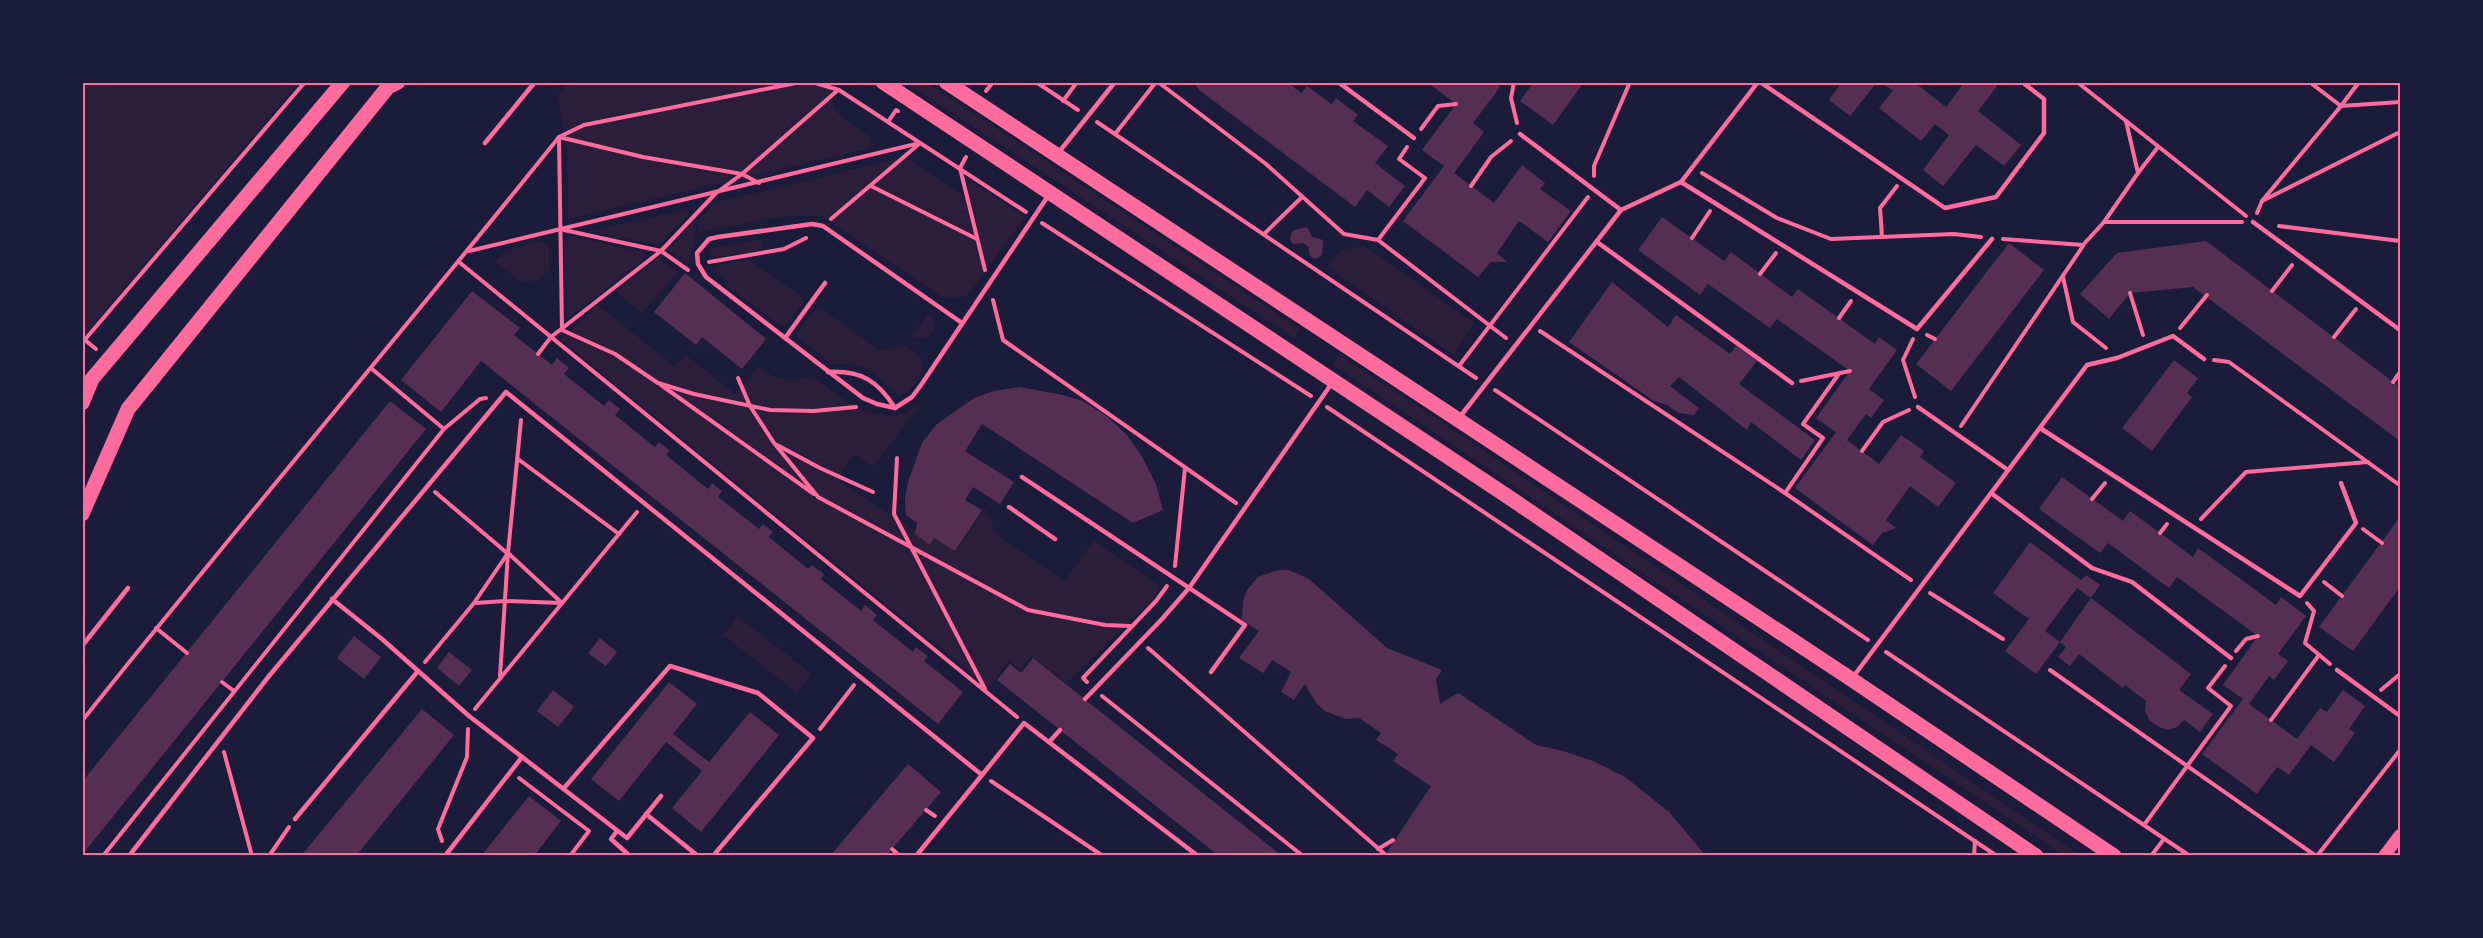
<svg xmlns="http://www.w3.org/2000/svg" width="2483" height="938" font-family="Commissioner,sans-serif">
  <style>
    .green { fill: #2a1e3b }
    .building { fill: #542f53 }
    .lines { fill: none; stroke-linecap: round; stroke-linejoin: round }
    .path { stroke: #ff6b9d; stroke-width: 4 }
    .service { stroke: #ff6b9d; stroke-width: 4.5 }
    .secondary { stroke: #ff6b9d; stroke-width: 12 }
    .primary { stroke: #ff6b9d; stroke-width: 15 }
    .neatline { fill: none; stroke: #ff6b9d; stroke-width: 2 }
  </style>
  <rect width="100%" height="100%" fill="#1b1b3a"/>
  <g class="green">
    <polygon points="83,82 299,83 83,337 82,83"/>
    <path d="M568,82L830,83C831,121 846,117 871,138V148L568,219C568,174 569,140 557,96Z"/>
    <polygon points="907,83 928,83 1300,329 1295,338"/>
    <path d="M903,157L912,161L963,195L971,183H975L1025,217L968,295L951,299L942,297L824,218C795,210 740,225 709,230L700,234L698,221L714,203Z"/>
    <polygon points="685,210 689,214 659,245 590,231"/>
    <polygon points="693,223 695,236 689,264 669,250"/>
    <polygon points="573,237 643,252 647,257 567,319 564,240"/>
    <polygon points="759,240 762,241 764,246 761,250 713,258 709,253 712,248"/>
    <polygon points="536,241 549,245 549,270 537,280 522,283 495,262 503,253"/>
    <polygon points="1365,246 1474,323 1454,355 1328,267 1340,250"/>
    <polygon points="658,258 677,273 642,313 616,292"/>
    <polygon points="748,260 801,296 803,302 787,324 781,326 726,285 728,281 716,272 716,267 718,265"/>
    <path d="M598,305L674,366L686,355L735,394L759,367C779,382 789,382 812,376C838,395 874,427 909,411C914,409 920,403 924,400L873,467L854,454L837,480L932,541L937,536L958,549L985,508L997,535L1065,581L1094,540L1160,586L1154,599L1066,683L1032,656L1021,668L1008,661L988,687L561,340Z"/>
    <polygon points="818,307 880,350 907,346 921,358 924,369 908,393 898,395 873,371 853,364 830,364 819,353 798,338 797,332"/>
    <polygon points="928,313 934,319 934,330 926,339 912,336"/>
    <polygon points="1339,355 1454,430 2080,855 2063,855 1332,364"/>
    <polygon points="737,616 812,674 797,693 723,635"/>
  </g>
  <g class="building">
    <polygon points="1193,82 1288,82 1301,93 1307,86 1332,104 1336,98 1358,115 1353,121 1388,146 1375,163 1405,186 1389,207 1367,190 1355,207 1199,90"/>
    <polygon points="1427,82 1495,82 1500,87 1473,123 1484,132 1454,173 1494,203 1522,165 1545,183 1540,189 1571,211 1548,242 1519,221 1497,253 1507,262 1491,262 1478,277 1403,221 1444,166 1422,150 1456,104"/>
    <polygon points="1534,82 1584,82 1553,125 1520,101"/>
    <polygon points="1842,82 1877,82 1850,116 1829,100"/>
    <polygon points="1881,82 1914,82 1946,107 1965,82 2000,82 1978,111 2021,145 2004,166 1976,145 1943,186 1923,170 1949,135 1935,124 1921,141 1879,108 1893,91"/>
    <polygon points="1662,217 1724,261 1731,252 1792,297 1798,289 1875,344 1879,337 1897,350 1869,389 1884,400 1871,418 1866,414 1847,440 1879,464 1901,435 1924,451 1920,457 1956,483 1938,507 1910,486 1886,520 1896,528 1882,533 1873,545 1795,488 1836,432 1816,418 1850,371 1777,319 1770,328 1708,284 1700,295 1638,250"/>
    <polygon points="1307,227 1312,237 1323,240 1322,255 1318,258 1312,258 1309,254 1309,247 1303,243 1293,244 1290,240 1291,233 1294,230"/>
    <polygon points="2206,241 2400,387 2400,441 2193,287 2130,293 2109,319 2080,294 2117,253"/>
    <polygon points="2009,243 2044,270 1951,391 1916,364"/>
    <polygon points="685,273 766,339 742,369 702,337 696,345 654,312"/>
    <polygon points="1612,282 1668,327 1676,315 1730,354 1736,346 1757,361 1739,384 1815,440 1801,460 1751,422 1747,430 1679,377 1670,386 1699,408 1694,415 1679,413 1667,405 1654,401 1569,342"/>
    <polygon points="472,291 520,328 514,335 538,354 552,365 557,358 569,368 564,374 604,406 609,400 620,409 615,415 655,447 659,442 670,451 666,455 708,489 712,483 722,491 718,497 759,529 763,524 773,532 769,537 808,569 812,565 824,574 821,579 861,611 865,605 877,615 873,620 913,652 916,647 928,656 924,661 963,692 938,724 481,361 441,412 401,380"/>
    <polygon points="2174,360 2198,378 2187,393 2192,397 2152,451 2122,428"/>
    <polygon points="1020,387 1063,395 1083,401 1108,417 1127,435 1141,455 1156,484 1163,510 1133,523 982,424 965,451 1014,482 1000,504 973,487 965,500 982,510 955,551 934,538 930,545 915,534 917,523 906,515 905,499 908,482 922,443 937,424 974,398 994,391"/>
    <polygon points="390,401 426,429 82,855 82,782"/>
    <polygon points="2062,477 2123,521 2130,511 2193,557 2198,548 2276,605 2281,597 2306,616 2278,654 2288,661 2274,680 2269,676 2249,704 2297,739 2320,708 2327,712 2343,690 2365,706 2349,729 2355,733 2334,762 2311,745 2289,775 2277,767 2257,794 2202,754 2243,699 2223,685 2258,636 2177,577 2169,588 2108,543 2100,553 2039,509"/>
    <polygon points="2400,517 2400,587 2353,651 2319,627"/>
    <polygon points="2030,542 2081,580 2086,575 2100,585 2091,598 2191,674 2179,690 2213,714 2200,732 2184,720 2177,727 2168,730 2159,727 2150,721 2145,711 2146,701 2125,685 2123,688 2079,654 2070,666 2058,657 2066,647 2060,642 2091,598 2077,588 2045,631 2060,642 2036,674 2005,651 2029,619 1993,593"/>
    <polygon points="1278,570 1289,570 1309,579 1387,648 1442,670 1436,679 1440,704 1458,693 1536,745 1563,751 1593,761 1625,777 1669,812 1706,856 1393,856 1387,852 1431,786 1393,761 1398,754 1376,740 1381,733 1359,718 1345,719 1325,711 1316,703 1305,684 1294,700 1281,692 1291,672 1272,660 1263,673 1239,658 1259,631 1242,620 1243,601 1247,590 1258,577"/>
    <polygon points="354,636 381,657 364,679 337,658"/>
    <polygon points="600,638 617,652 606,666 588,653"/>
    <polygon points="449,652 472,670 459,686 437,668"/>
    <polygon points="1033,658 1282,856 1219,856 997,680 1010,664 1021,673"/>
    <polygon points="669,682 697,704 673,734 709,762 750,712 779,735 701,832 672,808 702,771 666,742 619,801 591,779"/>
    <polygon points="553,690 574,707 558,727 537,711"/>
    <polygon points="422,709 454,735 356,856 301,856"/>
    <polygon points="908,764 941,792 886,856 830,856"/>
    <polygon points="529,796 561,821 534,856 481,856"/>
  </g>
  <g class="lines">
    <g class="path">
      <polyline points="812,82 839,90 1026,212"/>
      <polyline points="1036,82 1078,110"/>
      <polyline points="1158,82 1266,164 1344,234 1378,240"/>
      <polyline points="1514,82 1511,98 1517,123"/>
      <polyline points="2077,82 2246,216"/>
      <polyline points="2312,84 2341,106 2359,82"/>
      <polyline points="986,91 993,82"/>
      <polyline points="1063,101 1077,82"/>
      <polyline points="888,122 896,110 898,111"/>
      <polyline points="1097,122 1476,378"/>
      <polyline points="1421,129 1438,106 1456,104"/>
      <polyline points="1115,134 1156,82"/>
      <polyline points="1407,147 1399,159 1425,178 1378,240 1506,338"/>
      <polyline points="966,157 960,168 985,270"/>
      <polyline points="1702,173 1777,218 1831,239 1954,234 1981,237"/>
      <polyline points="2138,173 2158,147"/>
      <polyline points="1594,176 1594,166 1630,82"/>
      <polyline points="759,183 742,174 643,157 559,137 562,330 615,354 658,383 694,394 770,410 814,411 856,407"/>
      <polyline points="871,186 977,239"/>
      <polyline points="1471,186 1491,157 1511,141"/>
      <polyline points="2262,201 2341,106 2400,102"/>
      <polyline points="2257,213 2262,201 2400,132"/>
      <polyline points="831,219 919,144"/>
      <polyline points="2104,222 2242,222"/>
      <polyline points="1042,223 1311,396"/>
      <polyline points="2279,226 2400,241"/>
      <polyline points="564,230 661,251 688,270"/>
      <polyline points="1264,234 1302,197"/>
      <polyline points="1882,237 1880,208 1897,186"/>
      <polyline points="1692,238 1710,211"/>
      <polyline points="2003,239 2083,245 2104,222 2138,173 2126,121"/>
      <polyline points="469,251 920,143"/>
      <polyline points="459,262 1017,717"/>
      <polyline points="709,262 784,249 806,238"/>
      <polyline points="1760,274 1776,253"/>
      <polyline points="2063,277 2073,322 2106,348"/>
      <polyline points="2272,291 2292,265"/>
      <polyline points="2130,293 2143,335"/>
      <polyline points="993,300 1003,340 1236,503"/>
      <polyline points="1839,318 1851,301"/>
      <polyline points="2180,328 2207,295"/>
      <polyline points="1540,331 1785,493"/>
      <polyline points="1927,335 1935,339"/>
      <polyline points="2334,337 2356,309"/>
      <polyline points="1913,339 1903,360 1915,397"/>
      <polyline points="85,340 96,349"/>
      <polyline points="82,343 305,82"/>
      <polyline points="538,354 551,337 661,251 716,193 742,174 838,90"/>
      <polyline points="2214,360 2229,362 2398,484 2400,481"/>
      <polyline points="1459,366 1588,197"/>
      <polyline points="372,369 444,429"/>
      <polyline points="1838,375 1803,424 1823,438 1785,493 1911,580"/>
      <polyline points="738,378 750,406 774,443 818,497 1028,610 1105,625 1130,626"/>
      <polyline points="1801,381 1850,371"/>
      <polyline points="2393,382 2400,372"/>
      <polyline points="661,385 814,494"/>
      <polyline points="1495,390 1868,640"/>
      <polyline points="1327,407 1997,856"/>
      <polyline points="1961,426 2083,246"/>
      <polyline points="777,445 820,468 873,492"/>
      <polyline points="1862,451 1883,422 1909,410"/>
      <polyline points="897,458 894,514 985,689"/>
      <polyline points="518,459 619,534"/>
      <polyline points="435,492 507,553"/>
      <polyline points="2092,499 2105,483"/>
      <polyline points="2201,519 2246,472 2368,462"/>
      <polyline points="2363,529 2382,543"/>
      <polyline points="2160,533 2167,524"/>
      <polyline points="1175,566 1185,468"/>
      <polyline points="2324,582 2342,596"/>
      <polyline points="1930,593 2003,639"/>
      <polyline points="475,603 505,601 562,603 508,553 500,676"/>
      <polyline points="2307,603 2314,611 2305,643 2330,664"/>
      <polyline points="156,628 187,653"/>
      <polyline points="1148,648 1387,856"/>
      <polyline points="2236,651 2246,639 2258,636"/>
      <polyline points="1886,652 2190,856"/>
      <polyline points="425,662 474,603 508,553 521,420"/>
      <polyline points="2050,670 2316,856"/>
      <polyline points="222,682 234,691"/>
      <polyline points="1087,682 1083,678 1156,601 1167,586"/>
      <polyline points="2381,690 2400,674"/>
      <polyline points="1102,696 1303,856"/>
      <polyline points="475,709 637,512"/>
      <polyline points="2271,720 2319,655"/>
      <path d="M82,721C239,524 402,333 559,137L584,125L801,82"/>
      <polyline points="820,729 854,685"/>
      <polyline points="224,752 252,856"/>
      <polyline points="519,778 589,831 570,856"/>
      <polyline points="991,781 1103,856"/>
      <polyline points="926,810 935,816"/>
      <polyline points="2144,825 2231,706 2208,688 2225,666"/>
      <polyline points="442,841 438,829 467,757 468,729"/>
      <polyline points="892,849 900,856"/>
      <polyline points="1378,849 1393,840"/>
      <polyline points="103,856 444,429 480,399 486,398"/>
      <polyline points="269,856 289,827"/>
      <polyline points="1974,856 1975,841"/>
      <polyline points="2151,856 2164,839"/>
      <polyline points="2317,856 2400,750"/>
    </g>
    <g class="service">
      <polyline points="1338,82 1414,138"/>
      <polyline points="1760,82 1945,208 1996,197 2044,133 2044,99 2022,82"/>
      <polyline points="1520,134 1621,210"/>
      <polyline points="485,143 535,82"/>
      <polyline points="1059,152 1115,82"/>
      <polyline points="1681,182 1917,329 1992,239"/>
      <polyline points="2253,222 2400,330"/>
      <polyline points="1597,242 1792,383"/>
      <polyline points="962,323 823,226 812,224 718,237 709,239 697,253 698,264 706,277 863,398 877,404 895,408 912,397 921,385 1048,196"/>
      <polyline points="785,338 825,283"/>
      <path d="M828,372C861,370 878,381 895,408"/>
      <polyline points="1918,407 2008,470"/>
      <polyline points="1459,418 1621,210 1681,182 1758,82"/>
      <polyline points="2040,428 2300,596 2356,523 2341,483"/>
      <polyline points="1022,477 1245,625 1211,672"/>
      <polyline points="1991,493 2092,568 2132,582 2231,658"/>
      <polyline points="1009,507 1055,539"/>
      <polyline points="332,599 382,639 469,716 627,838 661,796"/>
      <polyline points="82,646 128,588"/>
      <polyline points="2337,670 2400,716"/>
      <polyline points="1853,677 2087,365 2117,358 2173,336 2204,359"/>
      <polyline points="1085,699 1162,619 1189,588 1332,383"/>
      <polyline points="1050,741 1060,730"/>
      <polyline points="564,788 670,666 758,693 813,738 713,856"/>
      <polyline points="646,814 698,856"/>
      <polyline points="295,819 418,671"/>
      <polyline points="617,831 611,839 630,856"/>
      <polyline points="129,856 269,676 506,392 982,775 1024,723 1198,856"/>
      <polyline points="445,856 522,757"/>
      <polyline points="916,856 982,775"/>
    </g>
    <polyline class="secondary" points="2384,856 2400,835"/>
    <g class="primary">
      <polyline points="883,82 1510,498 2036,856"/>
      <polyline points="946,82 1851,679 2114,856"/>
      <polyline points="82,403 92,379 343,82"/>
      <polyline points="82,514 128,409 388,87 398,82"/>
    </g>
  </g>
  <rect width="2483" height="938" fill="none" stroke="#1b1b3a" stroke-width="168"/>
  <rect x="84" y="84" width="2315" height="770" class="neatline"/>
</svg>
